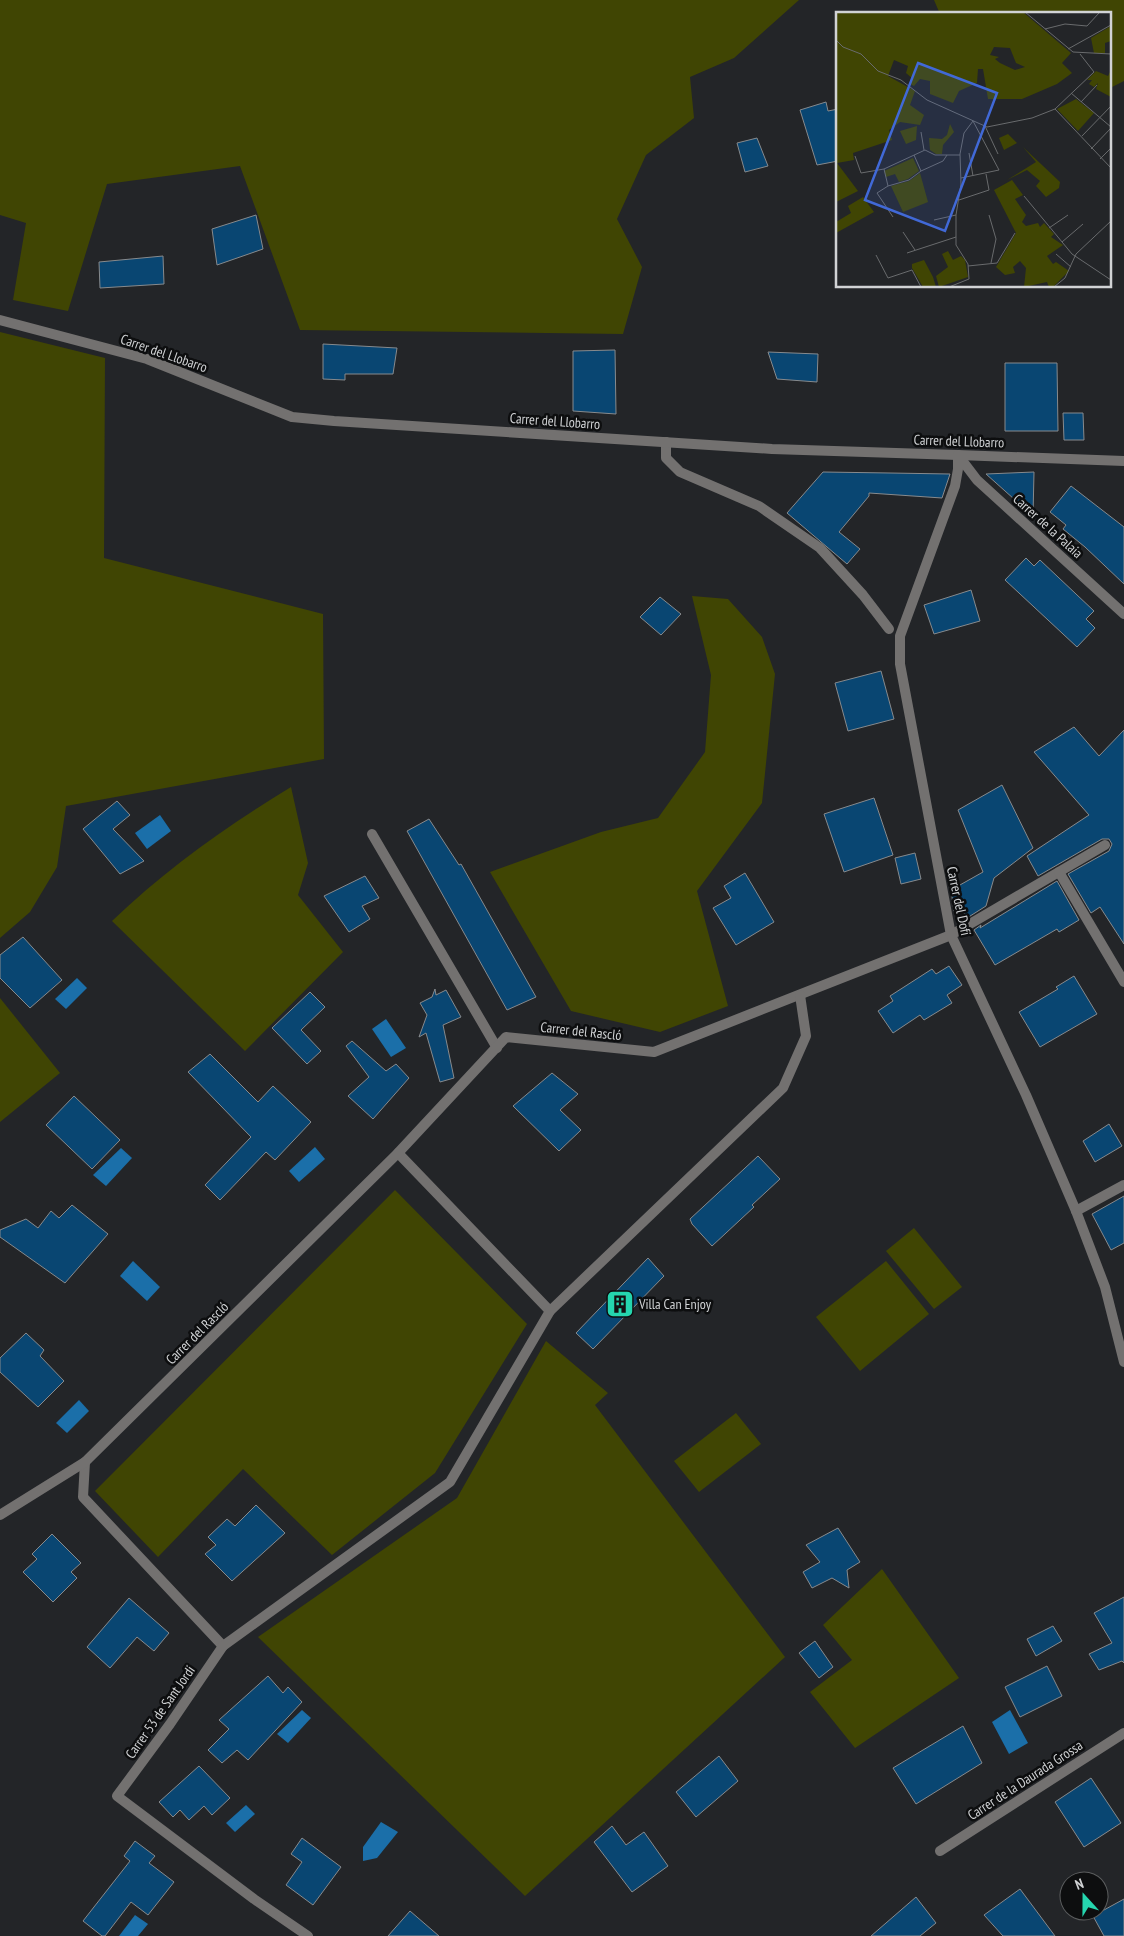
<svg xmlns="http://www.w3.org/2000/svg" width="1124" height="1936" font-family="'PT Sans Narrow',sans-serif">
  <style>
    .green { fill: #404503 }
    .water { fill: #1b6fa9 }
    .building { fill: #094672; stroke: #878a8d }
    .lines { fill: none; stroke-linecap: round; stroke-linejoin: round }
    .service { stroke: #737170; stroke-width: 10 }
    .minor { stroke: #737170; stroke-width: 10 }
    .tertiary { stroke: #737170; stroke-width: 10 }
    .labels { text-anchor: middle; stroke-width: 5; stroke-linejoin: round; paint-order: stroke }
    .street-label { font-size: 14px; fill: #d1d3d5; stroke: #0d0e0f }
    .poi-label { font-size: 14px; fill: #d1d3d5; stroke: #0d0e0f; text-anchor: start }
    .inset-road { fill: none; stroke: #696b6d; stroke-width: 1 }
    .view { fill: #4169d7; fill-opacity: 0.15; stroke: #4169d7; stroke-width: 2.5 }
    .inset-edge { fill: none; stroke: #d1d3d5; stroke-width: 2.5 }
  </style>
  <rect width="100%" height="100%" fill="#232528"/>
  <g class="green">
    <polygon points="0,0 799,0 734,58 690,77 694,118 646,155 617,219 642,267 623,334 300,330 240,166 107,184 68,311 13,300 26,223 0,215"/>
    <polygon points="934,0 1124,0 1124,81 1110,88 1110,14 940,14"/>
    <polygon points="0,332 105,358 104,558 323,614 324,759 66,806 57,867 30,912 0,938"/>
    <polygon points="692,596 728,599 762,637 775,674 762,803 697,891 728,1006 660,1032 571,1011 490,872 601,832 658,818 705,752 711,675"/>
    <path d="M291,787L308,863L298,895L343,952L245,1051L112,921C166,869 227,826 291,787Z"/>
    <polygon points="0,998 60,1073 0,1122"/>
    <polygon points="395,1190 527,1324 435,1473 332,1555 243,1469 158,1557 95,1491"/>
    <polygon points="914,1228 962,1287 934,1309 886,1251"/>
    <polygon points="886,1261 929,1314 860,1371 816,1317"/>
    <polygon points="546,1341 608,1393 595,1405 785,1657 525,1896 258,1637 457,1498"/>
    <polygon points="736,1413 761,1444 699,1492 674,1461"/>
    <polygon points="882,1569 959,1678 855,1748 810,1692 852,1660 823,1625"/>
  </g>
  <g class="water">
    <polygon points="160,815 171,831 147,849 135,833"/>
    <polygon points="77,978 87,988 66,1009 55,999"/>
    <polygon points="386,1019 406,1048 391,1057 372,1029"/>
    <polygon points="315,1147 325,1159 299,1182 289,1171"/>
    <polygon points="121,1148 132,1158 106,1186 93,1175"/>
    <polygon points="133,1261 160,1287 147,1301 120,1276"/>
    <polygon points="79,1400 89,1411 67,1433 56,1423"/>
    <polygon points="302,1710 311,1718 288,1743 277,1734"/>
    <polygon points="1010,1710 1028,1743 1009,1754 992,1722"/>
    <polygon points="246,1805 255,1814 235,1832 226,1823"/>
    <polygon points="381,1822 398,1832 377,1858 363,1861 363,1847"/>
    <polygon points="135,1915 148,1924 138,1936 119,1936"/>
  </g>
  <g class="building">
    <polygon points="826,102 828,111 838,109 838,161 817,165 800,110"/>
    <polygon points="757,138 768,166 745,172 737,143"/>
    <polygon points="256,215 263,249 217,265 212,229"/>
    <polygon points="163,256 164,284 100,288 99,262"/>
    <polygon points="323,344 397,348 393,374 345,374 345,380 323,379"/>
    <polygon points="615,350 616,414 573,411 573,351"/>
    <polygon points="768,352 818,354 817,382 777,379"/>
    <polygon points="1005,363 1057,363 1058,431 1005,431"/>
    <polygon points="1063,413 1083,413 1084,440 1064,440"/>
    <polygon points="823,472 890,473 950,474 942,498 869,493 869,496 839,532 860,549 847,564 787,513"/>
    <polygon points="1034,472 1033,516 986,474"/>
    <polygon points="1071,486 1124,527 1124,584 1085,547 1063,529 1066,525 1050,512"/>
    <polygon points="1026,558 1034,566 1040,560 1094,611 1086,619 1095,628 1077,647 1005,580"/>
    <polygon points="971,590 980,621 934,634 924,605"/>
    <polygon points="660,597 681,614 661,635 640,617"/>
    <polygon points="881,671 894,719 848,731 835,683"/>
    <polygon points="1074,727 1099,756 1124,730 1124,944 1100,907 1091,913 1068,874 1109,851 1112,844 1109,839 1102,839 1038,876 1027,856 1089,815 1034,752"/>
    <polygon points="1002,785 1033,848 994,878 986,906 967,918 961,908 954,911 951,890 983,872 958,810"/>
    <polygon points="874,798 893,855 844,872 824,814"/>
    <polygon points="117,801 130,815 113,829 144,861 120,874 83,829"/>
    <polygon points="429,819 459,865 461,864 536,997 507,1010 407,831"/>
    <polygon points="915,853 921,879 901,884 895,858"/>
    <polygon points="745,873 774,922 736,945 713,908 731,898 724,886"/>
    <polygon points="365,876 379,898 362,906 370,919 349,932 324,896"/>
    <polygon points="1057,881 1079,920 1059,932 1057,929 995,965 974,930 981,925 980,928"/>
    <polygon points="23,937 62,980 30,1008 0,978 0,955"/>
    <polygon points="949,966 962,985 947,995 952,1003 924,1020 920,1015 893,1033 878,1011 893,1001 890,996 932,969 936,974"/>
    <polygon points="1074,976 1097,1014 1040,1047 1019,1012 1058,989 1056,987"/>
    <polygon points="435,989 436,995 446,990 461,1017 443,1025 454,1078 440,1082 426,1033 419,1037 427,1015 420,1003 432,997"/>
    <polygon points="310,992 325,1007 301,1030 321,1051 307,1064 272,1028"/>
    <polygon points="352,1041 386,1071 396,1064 409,1078 373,1119 348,1096 369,1077 346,1046"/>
    <polygon points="210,1054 258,1102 273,1086 311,1122 275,1160 266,1152 220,1200 205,1185 251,1137 188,1072"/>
    <polygon points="552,1073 578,1094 560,1110 581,1130 559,1151 513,1106"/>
    <polygon points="74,1096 120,1140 92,1169 46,1125"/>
    <polygon points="1109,1124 1122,1146 1095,1162 1083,1141"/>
    <polygon points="758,1156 780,1179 752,1205 754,1207 712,1246 692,1224 690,1219"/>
    <polygon points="1124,1196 1124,1243 1111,1250 1092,1214"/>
    <polygon points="72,1205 108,1234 65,1283 0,1237 0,1230 26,1219 38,1228 51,1211 59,1218"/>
    <polygon points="648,1258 664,1276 593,1349 576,1333"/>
    <polygon points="26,1333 44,1350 40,1356 64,1381 38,1407 0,1372 0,1358"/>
    <polygon points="256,1505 285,1533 232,1581 205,1554 216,1545 208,1537 227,1519 235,1526"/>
    <polygon points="838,1528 860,1562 847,1570 849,1588 832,1578 812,1588 803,1572 820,1562 806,1545"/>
    <polygon points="52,1534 81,1563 71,1572 77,1578 53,1602 23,1572 37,1559 32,1554"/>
    <polygon points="1124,1597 1124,1663 1122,1661 1099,1670 1089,1654 1112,1643 1094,1613"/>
    <polygon points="129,1598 169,1633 154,1651 137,1637 110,1668 87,1647"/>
    <polygon points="1053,1626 1062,1641 1036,1656 1027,1639"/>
    <polygon points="815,1641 833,1667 819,1678 799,1653"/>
    <polygon points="1047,1666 1062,1696 1020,1717 1005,1687"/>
    <polygon points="268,1676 283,1693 288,1687 302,1702 248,1760 237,1750 222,1763 208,1750 229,1729 219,1720"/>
    <polygon points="963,1726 982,1763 916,1804 893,1768"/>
    <polygon points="719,1756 738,1781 696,1817 676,1792"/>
    <polygon points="199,1766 230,1798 212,1815 204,1806 189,1820 180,1810 173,1817 159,1802"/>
    <polygon points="1091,1778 1121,1823 1084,1847 1055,1802"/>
    <polygon points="612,1826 626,1845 644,1832 668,1866 632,1892 594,1842"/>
    <polygon points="302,1838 341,1867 313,1905 286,1885 302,1862 291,1854"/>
    <polygon points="135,1841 155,1856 149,1863 174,1882 148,1915 131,1902 105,1936 102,1936 83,1921 130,1861 124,1856"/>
    <polygon points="1020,1889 1055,1936 1003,1936 984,1915"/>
    <polygon points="916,1897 936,1923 920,1936 871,1936"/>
    <polygon points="1124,1899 1124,1936 1104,1936 1093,1916"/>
    <polygon points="410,1911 439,1936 388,1936"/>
  </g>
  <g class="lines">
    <g class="service">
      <polyline points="666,442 666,458 680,472 759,506 820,548 863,595 889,629"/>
      <polyline points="951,935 1105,845"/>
    </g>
    <g class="minor">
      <polyline points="0,320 147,359 292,417 334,421 772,449 958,455 977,480 1124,614"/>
      <polyline points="372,834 497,1048"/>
      <polyline points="1059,872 1124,982"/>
      <polyline points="398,1153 550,1311"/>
      <polyline points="1076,1211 1124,1185"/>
      <polyline points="85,1462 83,1497 223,1646"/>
      <polyline points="0,1515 85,1462 398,1153 506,1037 654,1052 951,935"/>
      <polyline points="940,1851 1124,1733"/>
      <polyline points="308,1936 254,1899 117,1796 170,1724 223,1646 450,1482 550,1311 783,1088 806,1036 800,995"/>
    </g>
    <polyline class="tertiary" points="1124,461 958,455 958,469 955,486 900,636 900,664 951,935 1026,1095 1076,1211 1105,1287 1124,1362"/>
  </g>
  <defs>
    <g id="building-square" transform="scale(1.4375)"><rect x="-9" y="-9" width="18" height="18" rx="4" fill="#25d5ae" stroke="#0d0e0f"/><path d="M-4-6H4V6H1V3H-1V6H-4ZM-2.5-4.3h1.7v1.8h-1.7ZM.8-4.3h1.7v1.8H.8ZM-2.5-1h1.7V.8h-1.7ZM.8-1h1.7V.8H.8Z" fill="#111"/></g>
  </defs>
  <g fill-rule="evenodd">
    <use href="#building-square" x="620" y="1304"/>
  </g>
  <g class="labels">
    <g class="street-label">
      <text transform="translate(164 353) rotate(19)" y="5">Carrer del Llobarro</text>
      <text transform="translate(555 421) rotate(4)" y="5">Carrer del Llobarro</text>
      <text transform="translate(959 441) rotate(2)" y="5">Carrer del Llobarro</text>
      <text transform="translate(1048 526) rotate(42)" y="5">Carrer de la Palaia</text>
      <text transform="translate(959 901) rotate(78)" y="5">Carrer del Dofí</text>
      <text transform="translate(581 1031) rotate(6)" y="5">Carrer del Rascló</text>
      <text transform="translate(197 1333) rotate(-45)" y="5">Carrer del Rascló</text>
      <text transform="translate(160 1712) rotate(-55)" y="5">Carrer 53 de Sant Jordi</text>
      <text transform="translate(1025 1780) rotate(-33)" y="5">Carrer de la Daurada Grossa</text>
    </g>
    <g class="poi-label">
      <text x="639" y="1309">Villa Can Enjoy</text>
    </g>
  </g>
  <g transform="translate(836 12)">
    <rect width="275" height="275" fill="#232528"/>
    <path d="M0,0H187L235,41L226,51L236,61L221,72L186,87H152L147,57H142L141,71L123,79L117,91L94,82V69L84,67L78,74L74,72L77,67L70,61L72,54L58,48L52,64L79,79L74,93L88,103L84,113L64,110L53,118L56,128L17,141L18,148L1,151L22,179L0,190ZM158,35L174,36L180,51L189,55L179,58L164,51L159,47L163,45L154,43ZM275,14V29L269,31V41H258L255,26ZM275,58V85L260,77L262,71L258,75L253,72L256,68H251L260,59L272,64ZM240,87L258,101L242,119L221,97ZM114,112L118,120L107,133L106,142H100L94,138L93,126L106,127L111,123ZM81,114L80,128L70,132L64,119ZM172,122L181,131L168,138L163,126ZM187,135L224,170L223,176L210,185L200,174L204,169L191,158L171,168L200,150ZM77,146L83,159L72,167L63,170L59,162L50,165L48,159ZM84,161L92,190L67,200L55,174L73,169ZM176,168L187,183L179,187L190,203L186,210L190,214L202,211L204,215L208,211L218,222L215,225L227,233L211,244L217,252L220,250L233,259L217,275H213L211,270L188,275L190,256L184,249L177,255L179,261L169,263L160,255L180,221L158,178ZM27,185L38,200L0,221V210L15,201L12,194ZM112,239L117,248L125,244L129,248L132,265L103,275L100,264L112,255L106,242ZM88,248L97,265L100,275H87L76,256V252Z" fill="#404503" fill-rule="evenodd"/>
    <path class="inset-road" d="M189,0L237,40L275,42M209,17L229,12L251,14L263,1M0,28L7,35L25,42L42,59L65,68L91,88L151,115L196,106L219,97M232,37L275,13M235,81L275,115M245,90L261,73M219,97L275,156M219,97L258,60L244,42M149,114L162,142M85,120L88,138M246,124L275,94M255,137L275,116M133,141L137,164M78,143L85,159M19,144L25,161L48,157L89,138L99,143H124M264,147L275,136M48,157L52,174M125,166L163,158L137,109M188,184L236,242L275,268M123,188L153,178L150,162M153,203L160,227L155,251M57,205L41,181L52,174L73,168L85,159L107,149L111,143M98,208L120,203M213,216L232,203M67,220L79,238M226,230L247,212M71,241L120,225M220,242L235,255M40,243L52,266L76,258L85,275M132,254L161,251L179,221M113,275L133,267L132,252L120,233V203L125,172L124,142L128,121L137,109M218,275L229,266L240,242L275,209"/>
    <path class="view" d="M82,51L161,81L109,219L29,188Z"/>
    <rect width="275" height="275" class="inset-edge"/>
  </g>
  <g transform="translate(1084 1896) rotate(339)"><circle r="24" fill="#0d0e0f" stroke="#5b5d5e"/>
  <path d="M0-4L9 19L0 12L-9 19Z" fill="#25d5ae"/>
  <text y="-8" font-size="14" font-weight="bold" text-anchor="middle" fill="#d1d3d5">N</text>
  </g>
</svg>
